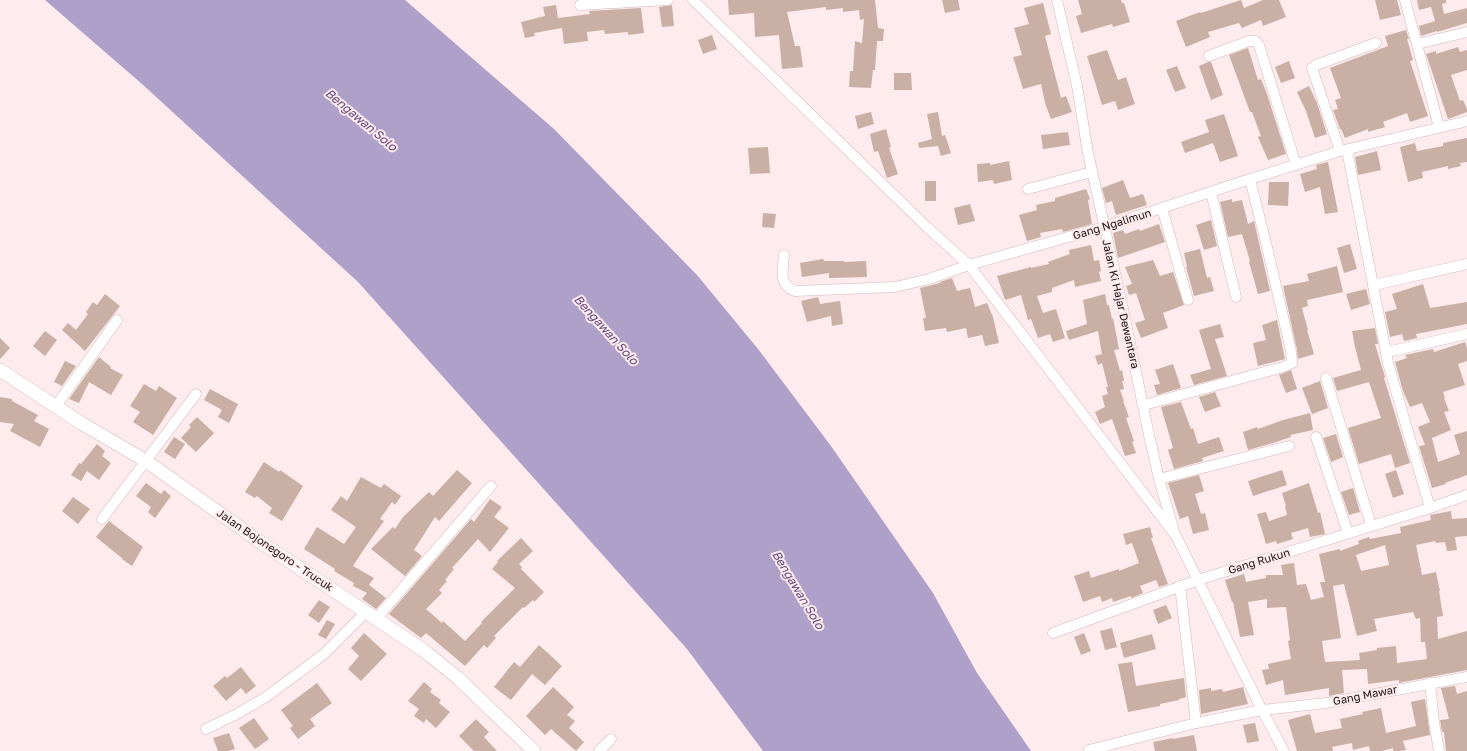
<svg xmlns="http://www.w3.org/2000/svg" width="1467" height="751" font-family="'Golos Text',sans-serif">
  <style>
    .water { fill: #afa0ca }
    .building { fill: #c9afa4; fill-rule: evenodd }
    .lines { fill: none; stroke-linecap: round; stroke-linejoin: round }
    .minor-casing { stroke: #d4b7ba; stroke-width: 11 }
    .tertiary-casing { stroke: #d4b7ba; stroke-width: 14 }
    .minor { stroke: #fff; stroke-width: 10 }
    .tertiary { stroke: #fff; stroke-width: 13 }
    .labels { text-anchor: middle; stroke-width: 4; stroke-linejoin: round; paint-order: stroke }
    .street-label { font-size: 11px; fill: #1c1213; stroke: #feebed }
    .water-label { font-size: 12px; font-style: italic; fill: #604881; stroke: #feebed }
  </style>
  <rect width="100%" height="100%" fill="#feebed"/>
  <polygon class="water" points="45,0 405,0 554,129 697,275 758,349 831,446 933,593 977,673 1031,751 763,751 687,649 358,282 142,84"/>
  <g class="building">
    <polygon points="728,0 875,0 878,28 884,29 883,41 877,41 875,70 873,70 871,88 849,87 850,71 853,71 855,41 862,43 864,19 860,20 859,10 843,12 843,8 826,10 826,7 787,12 795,46 800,46 803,67 782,69 779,35 755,37 754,13 729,15"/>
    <polygon points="942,0 958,0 960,10 945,13"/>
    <polygon points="1078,0 1121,0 1122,3 1124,3 1130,22 1113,27 1112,24 1081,33 1076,16 1082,14"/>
    <polygon points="1241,0 1244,8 1263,0 1279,0 1286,17 1263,26 1261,20 1242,28 1239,23 1208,32 1210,37 1186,47 1176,21 1200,12 1201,13"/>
    <polygon points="1375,0 1397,0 1401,15 1380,20"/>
    <polygon points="1417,0 1446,0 1446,3 1442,4 1444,14 1467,8 1467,23 1437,32 1437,31 1421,36 1419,26 1435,21 1431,7 1419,10"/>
    <polygon points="1043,3 1051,34 1045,36 1061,98 1066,96 1072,112 1051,119 1045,103 1041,84 1023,89 1013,57 1022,55 1014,28 1029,24 1024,8"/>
    <polygon points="556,5 558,18 590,14 589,11 641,8 644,33 628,35 628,32 605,34 604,30 587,32 588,41 564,44 562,28 534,33 535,36 525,38 521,22 545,16 543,7"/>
    <polygon points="672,5 674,26 662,27 659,7"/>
    <polygon points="1406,30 1409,39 1407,39 1413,60 1410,61 1428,116 1410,122 1407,113 1383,122 1385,127 1368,132 1368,129 1345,138 1341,129 1340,129 1333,110 1338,109 1335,100 1341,98 1330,68 1388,46 1385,36"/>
    <polygon points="712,35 717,49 703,54 698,40"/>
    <polygon points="1458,47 1460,52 1467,50 1467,70 1451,75 1460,101 1463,100 1467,109 1467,112 1448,119 1426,54 1436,51 1436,54"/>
    <polygon points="1248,48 1258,80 1261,79 1267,94 1286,154 1268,160 1258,137 1261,136 1252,112 1250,112 1229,55"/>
    <polygon points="1107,50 1118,80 1126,77 1135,104 1118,110 1115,101 1102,105 1087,56"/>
    <polygon points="1289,61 1295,78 1281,83 1275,67"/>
    <polygon points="1208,62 1211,62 1223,95 1211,100 1199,66"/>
    <polygon points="1177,66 1186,88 1175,92 1166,70"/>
    <polygon points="894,73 911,73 912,90 894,90"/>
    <polygon points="1309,86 1317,103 1327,134 1315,138 1306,111 1297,92"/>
    <polygon points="871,112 874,124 858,129 855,116"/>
    <polygon points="938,112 942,136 945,135 951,153 941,156 938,146 919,148 918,143 932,139 927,114"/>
    <polygon points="1224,114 1238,156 1220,162 1213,143 1185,153 1181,142 1209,132 1205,120"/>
    <polygon points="886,129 891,147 889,148 898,174 887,178 878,151 874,152 870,134"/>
    <polygon points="1068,132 1070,145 1043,149 1041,135"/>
    <polygon points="1467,138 1467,162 1460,163 1461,166 1448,169 1448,166 1422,172 1423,178 1408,182 1400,147 1415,143 1417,151 1443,146 1443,143"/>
    <polygon points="768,147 770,173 750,174 748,148"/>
    <polygon points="1377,151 1381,170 1358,175 1355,157"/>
    <polygon points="1009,161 1012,180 994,184 993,180 978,182 977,164 990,163 990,165"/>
    <polygon points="1328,162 1338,212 1325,214 1320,187 1305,192 1300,174 1317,169 1316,165"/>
    <polygon points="1123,180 1130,198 1143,194 1147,205 1116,215 1112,201 1106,203 1102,188"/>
    <rect x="925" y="181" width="11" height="20"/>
    <polygon points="1269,182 1289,182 1288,206 1268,205"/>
    <polygon points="1086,189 1090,199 1088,200 1092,224 1063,232 1062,229 1040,233 1041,237 1027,241 1019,215 1037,210 1036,205 1055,201 1055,198"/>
    <polygon points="1232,199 1232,202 1242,200 1248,224 1254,221 1270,291 1258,294 1249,262 1250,261 1242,234 1228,237 1220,202"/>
    <polygon points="970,204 975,221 958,225 954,208"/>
    <polygon points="763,213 776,214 774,228 762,227"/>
    <polygon points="1211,220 1217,246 1204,250 1196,225"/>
    <polygon points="1159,224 1165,242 1118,258 1113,233 1123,230 1125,234 1139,229 1140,231"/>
    <polygon points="1350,244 1357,269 1344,273 1337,248"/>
    <polygon points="1091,245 1094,261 1099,260 1101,271 1099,272 1101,281 1075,287 1074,280 1052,288 1052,292 1037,296 1043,313 1056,309 1065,338 1053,342 1050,334 1038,338 1031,319 1028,320 1021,295 1005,300 997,276 1031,267 1031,268 1049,264 1048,262 1070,254 1069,250"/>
    <polygon points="1200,249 1207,278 1210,277 1214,291 1194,296 1186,267 1187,267 1184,253"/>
    <polygon points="823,259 824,261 844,261 844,262 866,261 867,277 829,278 829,273 802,277 800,263"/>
    <polygon points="1153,260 1160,276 1173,272 1184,305 1163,313 1168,328 1141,338 1135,323 1145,320 1136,293 1129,295 1126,286 1132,284 1125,267"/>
    <polygon points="1337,266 1343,292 1307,300 1308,306 1302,308 1308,330 1307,330 1314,354 1298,359 1297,350 1283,286 1309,281 1307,274"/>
    <polygon points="952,278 957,291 970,288 975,307 987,303 993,317 999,343 985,346 982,335 968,338 966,328 947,332 946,328 925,331 923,318 926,318 920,288 940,283 940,282"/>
    <polygon points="1423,284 1430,308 1467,302 1467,324 1416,334 1417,338 1404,341 1402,334 1390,337 1385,312 1397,309 1392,294"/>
    <polygon points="1366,289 1370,304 1351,310 1346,294"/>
    <polygon points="105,294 120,306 85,351 62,330 68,323 76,330 88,314 86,312 93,302 97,305"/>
    <polygon points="1105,294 1107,305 1109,305 1112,319 1113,318 1119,349 1114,350 1120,371 1122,370 1124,381 1122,381 1124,389 1120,390 1124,401 1123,401 1129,417 1126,418 1134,441 1132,442 1136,453 1125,456 1112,419 1100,424 1095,412 1105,407 1102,396 1108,394 1106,387 1108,387 1102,363 1098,365 1095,356 1102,354 1098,331 1069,340 1066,331 1087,324 1083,300"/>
    <polygon points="818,297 820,304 840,301 843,324 832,326 831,316 807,322 801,301"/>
    <polygon points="1277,320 1285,359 1258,366 1253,343 1266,340 1262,325"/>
    <polygon points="1220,324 1224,337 1215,339 1227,376 1194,385 1190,375 1211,369 1199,330"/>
    <polygon points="1375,328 1378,344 1375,344 1385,377 1384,378 1410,463 1395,468 1391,454 1359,464 1348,428 1381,418 1369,382 1337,391 1333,378 1361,370 1355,347 1352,331"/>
    <polygon points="45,331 57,340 45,356 33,346"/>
    <polygon points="0,338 10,348 0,359"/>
    <polygon points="1465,342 1467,348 1467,361 1458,364 1465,385 1443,392 1445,398 1444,398 1449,411 1444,412 1451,430 1432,438 1438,462 1460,454 1454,435 1467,431 1467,475 1445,483 1446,484 1432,488 1419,446 1425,445 1418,427 1430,422 1422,403 1410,407 1403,391 1395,362 1407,358 1405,355 1433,349 1434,352"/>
    <polygon points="99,357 111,367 110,368 123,375 111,395 89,382 79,403 69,399"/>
    <polygon points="65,361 76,366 62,386 54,382"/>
    <polygon points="1173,364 1181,388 1157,395 1154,385 1160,384 1155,370"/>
    <polygon points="1291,370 1297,389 1286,393 1279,375"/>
    <polygon points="1320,381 1328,408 1312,414 1302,388"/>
    <polygon points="144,384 156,391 159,386 177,398 153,435 133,422 140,412 130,406"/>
    <polygon points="210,389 238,404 229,423 218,417 222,410 204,400"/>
    <polygon points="1215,392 1221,406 1205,412 1199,397"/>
    <polygon points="0,397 12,399 12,401 38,415 34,421 49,429 40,447 10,431 14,424 0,422"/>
    <polygon points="1181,402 1191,429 1193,428 1198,444 1219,437 1224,451 1202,458 1203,461 1174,469 1168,450 1173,448 1161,407"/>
    <polygon points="1310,413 1313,430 1290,435 1291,437 1273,443 1248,450 1243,432 1257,427 1258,429 1283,420"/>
    <polygon points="197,417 214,433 196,452 181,438 191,427 189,425"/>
    <polygon points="1336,434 1343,457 1331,462 1323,438"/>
    <polygon points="174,437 185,444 175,459 164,452"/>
    <polygon points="97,444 105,451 102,456 111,463 99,480 87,471 81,481 71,475 79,463 81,464"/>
    <polygon points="264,462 279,472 280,470 303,486 282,521 269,513 272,508 257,496 255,498 245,492"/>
    <polygon points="457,470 472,483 439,521 435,517 414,550 422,556 405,576 371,549 393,527 395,529 403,517 429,492 433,496"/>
    <polygon points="1282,470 1287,485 1253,496 1248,481"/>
    <polygon points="1396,470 1404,494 1393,498 1385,474"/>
    <polygon points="1199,475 1204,491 1195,494 1201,514 1205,513 1209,530 1193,534 1188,516 1180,519 1168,483"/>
    <polygon points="361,477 381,488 384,484 401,496 395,505 392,502 380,519 384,521 366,546 353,566 374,578 369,585 386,598 376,609 362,599 367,593 353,586 354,583 334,571 335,569 304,549 317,527 344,544 356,527 331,510 341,496 347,501"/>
    <polygon points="146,483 161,494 164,490 171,496 155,518 148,512 151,507 136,496"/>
    <polygon points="1309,483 1318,513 1320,512 1325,534 1310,537 1308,528 1291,533 1293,539 1277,544 1276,541 1266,544 1257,514 1266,512 1269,521 1287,515 1285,506 1286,506 1282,493"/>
    <polygon points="1353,488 1360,512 1349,515 1341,492"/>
    <polygon points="73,497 90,509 78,524 62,511"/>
    <polygon points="490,499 502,507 494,517 509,528 490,552 478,539 452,568 454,569 445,580 447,581 439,590 442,593 426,609 442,623 443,621 465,641 482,623 481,622 515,588 492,569 498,562 497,561 521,538 533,551 519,564 522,567 521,569 544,592 534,602 533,600 524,608 523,607 494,636 496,638 487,648 484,645 465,666 426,633 421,638 389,614 471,519 474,522"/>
    <path d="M1451,511L1452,519L1467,518V536L1455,537L1457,550L1447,551L1445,542L1436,543L1435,541L1416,545L1422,575L1436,572L1440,591H1439L1443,616L1437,617L1438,639L1467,631V670L1403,682L1399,683V680L1368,684L1367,669L1342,670L1344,693L1329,696V688L1285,695L1283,680L1266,685L1262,670L1269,669L1268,664L1291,659L1288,641L1290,640L1286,607L1267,608V599L1248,602L1254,635L1240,637L1233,602H1232L1225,580L1244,574L1246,582L1266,578V575H1283L1281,565L1294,563L1297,585L1306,584L1311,600L1324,597L1320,582H1325L1319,554L1340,549V551L1359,544L1358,541L1369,537L1370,539L1401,533L1400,527L1431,520L1430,515ZM1385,545L1389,565L1361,571L1356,555ZM1344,584L1357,636L1377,631L1374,619L1413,612L1416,619L1420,618L1421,642H1425L1427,659L1397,663L1396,646L1377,648V650L1359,653L1360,660L1325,662L1322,641L1341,638L1333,586Z"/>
    <polygon points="109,521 143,547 132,566 122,559 123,559 96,537"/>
    <polygon points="1150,527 1153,538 1151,538 1168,584 1159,587 1156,580 1140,586 1143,593 1131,598 1131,596 1113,602 1112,598 1102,602 1100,596 1083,602 1074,576 1089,571 1091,578 1119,569 1119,571 1139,563 1132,543 1126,545 1123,534"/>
    <polygon points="319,600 330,607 319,623 308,615"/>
    <polygon points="1166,605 1172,618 1158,624 1153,610"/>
    <polygon points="327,620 335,624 326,639 318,635"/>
    <polygon points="1112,628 1117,647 1105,650 1100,631"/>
    <polygon points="364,633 387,654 361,681 348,669 359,656 351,648"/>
    <polygon points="1084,633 1091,651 1081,655 1074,637"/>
    <polygon points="1152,634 1156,649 1124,658 1120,643"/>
    <polygon points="539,645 562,666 545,685 532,674 511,700 494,687 514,662 520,667"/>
    <polygon points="1132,662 1136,686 1184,678 1186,697 1179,699 1179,700 1160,704 1160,706 1128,712 1118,664"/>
    <polygon points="241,667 256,686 246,694 241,688 226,701 213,686 225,676 227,678"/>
    <polygon points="424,682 432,689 430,692 441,700 439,703 450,712 436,728 426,719 424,723 414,716 419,709 408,701"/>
    <polygon points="317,683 332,703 310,719 315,726 298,739 290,728 293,726 281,710"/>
    <polygon points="1455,686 1457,694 1467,691 1467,751 1446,751 1444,732 1442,732 1440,720 1449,719 1441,688"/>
    <polygon points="553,687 574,707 567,715 575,721 569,728 584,742 576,751 551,729 545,735 526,716"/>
    <polygon points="1243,687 1248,704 1201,714 1199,690 1211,688 1211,691 1222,689 1223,692"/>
    <polygon points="1425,699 1430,735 1403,741 1406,750 1399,751 1393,751 1393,748 1382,751 1370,751 1369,746 1353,750 1352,743 1332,747 1333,751 1297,751 1288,720 1310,714 1315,733 1342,728 1340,719 1363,714 1362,712 1381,708 1386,733 1416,726 1411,702"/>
    <polygon points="254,718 269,739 255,749 239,728"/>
    <polygon points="476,719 489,732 484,737 497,751 474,751 459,736"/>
    <polygon points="1255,723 1259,741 1247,743 1243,725"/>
    <polygon points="229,733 235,749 228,751 218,751 213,738"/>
    <polygon points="1194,735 1197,751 1155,751 1153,742 1173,738 1173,739"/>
  </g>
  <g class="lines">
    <g class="minor-casing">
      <g id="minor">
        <polyline points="693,0 928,228 969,265 1176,536 1262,710 1326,703 1467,677"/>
        <polyline points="1057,0 1077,86 1088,153 1123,309 1149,435 1159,479 1174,531"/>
        <polyline points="1405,0 1439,127"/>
        <polyline points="580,5 668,0"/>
        <polyline points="1417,44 1467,32"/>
        <polyline points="1209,56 1249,41 1255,41 1259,45 1296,165"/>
        <polyline points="1347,150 1388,363 1430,508"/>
        <polyline points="1340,151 1312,68 1316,65 1376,43"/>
        <polyline points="1028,189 1092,172"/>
        <polyline points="1211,192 1236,297"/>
        <polyline points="1162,208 1188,300"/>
        <path d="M784,255C783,270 778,285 795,291L895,287L929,279L969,265L1104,227L1250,179L1340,151L1467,121"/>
        <polyline points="1374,285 1467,264"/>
        <polyline points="1387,352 1467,334"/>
        <polyline points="1326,378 1371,525"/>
        <polyline points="1144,405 1283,367 1292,363 1291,351 1267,247 1250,179"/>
        <polyline points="56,406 117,320"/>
        <polyline points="1316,437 1348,533"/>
        <polyline points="1159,479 1289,446"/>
        <polyline points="102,519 196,394"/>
        <polyline points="1180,586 1196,723"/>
        <polyline points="376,619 491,486"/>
        <polyline points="1053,633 1198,580 1430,508 1467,495"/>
        <polyline points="1430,683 1434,722 1439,751"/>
        <polyline points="206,729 235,715 266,697 324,654 366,612"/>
        <polyline points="1089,750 1196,723 1262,710 1284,751"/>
        <polyline points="599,751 611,739"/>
      </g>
    </g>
    <g class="tertiary-casing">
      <polyline id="tertiary" points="0,370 81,423 146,461 256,539 423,650 458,678 534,751"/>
    </g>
    <use href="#minor" class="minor"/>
    <use href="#tertiary" class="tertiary"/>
  </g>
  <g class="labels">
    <g class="street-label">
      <text transform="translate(1112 224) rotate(-17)" y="4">Gang Ngalimun</text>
      <text transform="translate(1121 304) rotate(77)" y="4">Jalan Ki Hajar Dewantara</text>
      <text transform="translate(275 550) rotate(34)" y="4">Jalan Bojonegoro - Trucuk</text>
      <text transform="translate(1259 561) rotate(-17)" y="4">Gang Rukun</text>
      <text transform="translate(1365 695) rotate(-11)" y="4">Gang Mawar</text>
    </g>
    <g class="water-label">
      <text transform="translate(361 120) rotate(40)" y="4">Bengawan Solo</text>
      <text transform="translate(606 330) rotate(48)" y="4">Bengawan Solo</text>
      <text transform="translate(798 590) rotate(59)" y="4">Bengawan Solo</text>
    </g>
  </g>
</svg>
